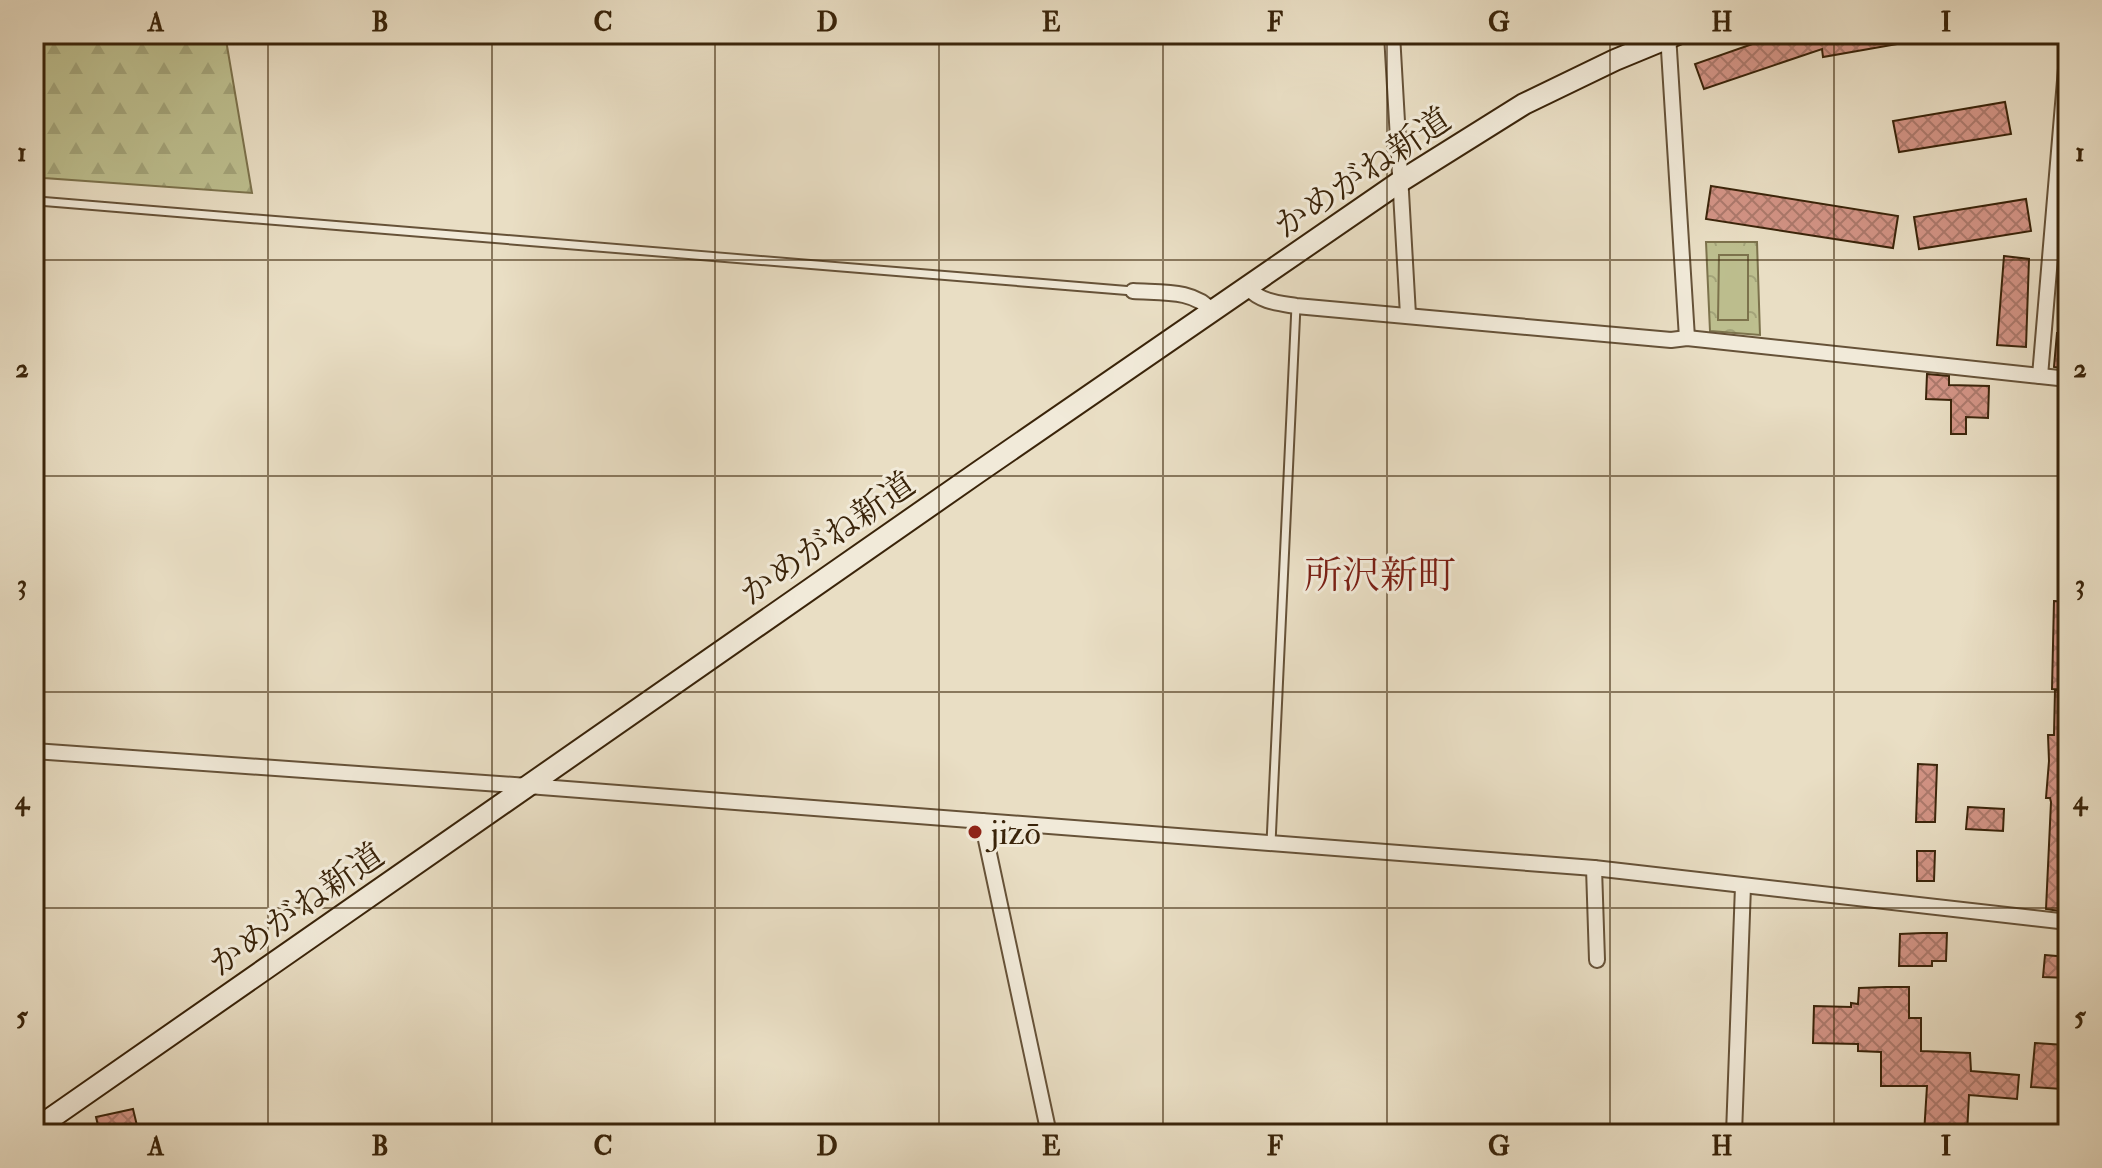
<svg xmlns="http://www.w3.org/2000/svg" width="2102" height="1168" font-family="'IM FELL Double Pica','Noto Serif JP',serif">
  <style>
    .forest { fill: url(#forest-firs); stroke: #7c724c; stroke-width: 2 }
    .park { fill: url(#park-crowns); stroke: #7c724c; stroke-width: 2 }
    .pitch { fill: #bdbf8f; stroke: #7c724c; stroke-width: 2 }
    .building { fill: url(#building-cross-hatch); stroke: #3a240a; stroke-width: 2 }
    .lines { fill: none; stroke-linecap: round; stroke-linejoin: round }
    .lane-casing { stroke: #665238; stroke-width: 11 }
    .street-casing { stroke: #665238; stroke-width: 18 }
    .secondary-casing { stroke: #3a240a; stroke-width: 24 }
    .lane { stroke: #f1ead9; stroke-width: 7 }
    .street { stroke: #f1ead9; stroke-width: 14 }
    .secondary { stroke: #f1ead9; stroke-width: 20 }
    .grid { fill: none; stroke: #3a240a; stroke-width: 2; stroke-opacity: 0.55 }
    .poi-dot { fill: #8f2418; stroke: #f1ead9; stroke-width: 3 }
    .labels { text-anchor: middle; stroke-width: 6; stroke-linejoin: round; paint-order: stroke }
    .street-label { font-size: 34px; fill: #3a240a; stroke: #f1ead9 }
    .poi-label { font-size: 34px; fill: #3a240a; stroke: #f1ead9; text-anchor: start }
    .quarter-label { font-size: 38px; fill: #7a1f14; stroke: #f1ead9 }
    .neatline { fill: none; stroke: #3a240a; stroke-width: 3 }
    .grid-label { font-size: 26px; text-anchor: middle; font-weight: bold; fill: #3a240a }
  </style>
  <defs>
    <pattern id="forest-firs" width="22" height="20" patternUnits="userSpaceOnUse" patternTransform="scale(2)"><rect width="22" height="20" fill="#bdbf8f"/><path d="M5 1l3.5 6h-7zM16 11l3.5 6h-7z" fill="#a3a47a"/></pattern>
    <pattern id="park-crowns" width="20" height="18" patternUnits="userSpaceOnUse" patternTransform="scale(2)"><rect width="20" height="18" fill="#bdbf8f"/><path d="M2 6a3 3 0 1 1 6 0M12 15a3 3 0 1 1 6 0" fill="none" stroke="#a3a47a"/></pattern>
    <pattern id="building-cross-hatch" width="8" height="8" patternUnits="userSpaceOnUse" patternTransform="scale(2)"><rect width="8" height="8" fill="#d39486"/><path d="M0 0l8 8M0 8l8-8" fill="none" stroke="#ac796c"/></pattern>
  </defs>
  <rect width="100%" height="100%" fill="#e9dec4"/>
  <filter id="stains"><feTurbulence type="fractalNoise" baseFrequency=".0025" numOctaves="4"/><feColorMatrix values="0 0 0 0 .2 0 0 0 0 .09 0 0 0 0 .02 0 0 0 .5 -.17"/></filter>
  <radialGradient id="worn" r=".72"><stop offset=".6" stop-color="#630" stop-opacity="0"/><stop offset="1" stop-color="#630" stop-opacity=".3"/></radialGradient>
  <polygon class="forest" points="34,34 225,34 252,193 44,178 34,128"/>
  <polygon class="park" points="1706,242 1757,242 1760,335 1710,331"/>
  <polygon class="pitch" points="1719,255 1748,255 1748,320 1718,320"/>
  <g class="building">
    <polygon points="1781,34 1908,34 1909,42 1823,57 1822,49 1704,89 1695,64"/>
    <polygon points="2005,102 2011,134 1899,152 1893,121"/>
    <polygon points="1711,186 1898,216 1893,248 1706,219"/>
    <polygon points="2026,199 2031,231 1919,249 1914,217"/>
    <polygon points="2004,256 2029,259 2026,347 1997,345"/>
    <polygon points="2057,333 2068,333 2068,369 2054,367"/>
    <polygon points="1927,374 1949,376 1949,385 1989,386 1988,418 1966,417 1966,434 1951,434 1951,400 1926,399"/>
    <polygon points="2054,601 2068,602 2068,690 2052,689"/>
    <polygon points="2055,690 2068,690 2066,912 2046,909 2051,802 2050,798 2046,798 2049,761 2048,735 2054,735"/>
    <polygon points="1918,764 1937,765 1935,822 1916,822"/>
    <polygon points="1968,807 2004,809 2003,831 1966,829"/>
    <polygon points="1917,851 1935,851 1934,881 1917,881"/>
    <polygon points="1923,933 1947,933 1946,961 1932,961 1932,966 1899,966 1900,934"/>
    <polygon points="2045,955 2068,957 2068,978 2043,977"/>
    <polygon points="1886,987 1909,987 1909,1018 1921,1018 1921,1051 1970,1053 1971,1071 2019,1075 2017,1099 1969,1095 1967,1134 1924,1134 1927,1086 1881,1086 1881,1052 1858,1051 1858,1044 1813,1043 1814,1006 1851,1007 1851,1003 1858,1004 1859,988"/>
    <polygon points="2035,1043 2065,1045 2062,1089 2031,1087"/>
    <polygon points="133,1109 139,1134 100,1134 96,1117"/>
  </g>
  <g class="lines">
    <g class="lane-casing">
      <g id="lane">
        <polyline points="34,197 38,201 1133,291"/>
        <polyline points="1271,843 1296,306"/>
      </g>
    </g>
    <g class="street-casing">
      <g id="street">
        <polyline points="1392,34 1408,315"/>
        <polyline points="1668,34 1687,338"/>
        <path d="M1248,288C1261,302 1278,303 1296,306L1671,340L1687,338L2068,379"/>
        <path d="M1133,291C1161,293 1194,289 1213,312"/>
        <polyline points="2040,376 2068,45"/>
        <polyline points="34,751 528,786 1594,868 2068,922"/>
        <polyline points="982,821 1049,1134"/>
        <polyline points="1594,868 1597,960"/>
        <polyline points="1734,1134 1743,886"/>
      </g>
    </g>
    <g class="secondary-casing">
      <polyline id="secondary" points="34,1130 977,473 1401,181 1524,104 1615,60 1678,34"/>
    </g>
    <use href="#lane" class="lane"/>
    <use href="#street" class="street"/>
    <use href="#secondary" class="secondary"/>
  </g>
  <path class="grid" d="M268,34V1134M492,34V1134M715,34V1134M939,34V1134M1163,34V1134M1387,34V1134M1610,34V1134M1834,34V1134M34,260H2068M34,476H2068M34,692H2068M34,908H2068"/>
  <circle class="poi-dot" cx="975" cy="832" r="8"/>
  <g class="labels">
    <g class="street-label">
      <text transform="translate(1362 172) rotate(-34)" y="12">かめがね新道</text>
      <text transform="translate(827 538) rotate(-35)" y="12">かめがね新道</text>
      <text transform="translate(296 909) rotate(-35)" y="12">かめがね新道</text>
    </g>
    <g class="poi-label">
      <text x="991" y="844">jizō</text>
    </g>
    <g class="quarter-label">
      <text x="1380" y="588">所沢新町</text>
    </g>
  </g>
  <rect width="2102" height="1168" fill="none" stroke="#e9dec4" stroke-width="88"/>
  <rect x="44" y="44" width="2014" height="1080" class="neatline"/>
  <g class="grid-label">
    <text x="156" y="31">A</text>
    <text x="380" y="31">B</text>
    <text x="603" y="31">C</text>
    <text x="827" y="31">D</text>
    <text x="1051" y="31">E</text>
    <text x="1275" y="31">F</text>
    <text x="1499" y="31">G</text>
    <text x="1722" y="31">H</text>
    <text x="1946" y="31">I</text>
    <text x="22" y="161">1</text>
    <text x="2080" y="161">1</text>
    <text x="22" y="377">2</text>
    <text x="2080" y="377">2</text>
    <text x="22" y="593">3</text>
    <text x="2080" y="593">3</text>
    <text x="22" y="809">4</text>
    <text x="2080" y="809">4</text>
    <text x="22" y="1025">5</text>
    <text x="2080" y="1025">5</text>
    <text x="156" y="1155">A</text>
    <text x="380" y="1155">B</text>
    <text x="603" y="1155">C</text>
    <text x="827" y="1155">D</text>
    <text x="1051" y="1155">E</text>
    <text x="1275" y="1155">F</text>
    <text x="1499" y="1155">G</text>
    <text x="1722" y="1155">H</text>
    <text x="1946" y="1155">I</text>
  </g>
  <rect width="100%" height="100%" filter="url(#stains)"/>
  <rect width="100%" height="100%" fill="url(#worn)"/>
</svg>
